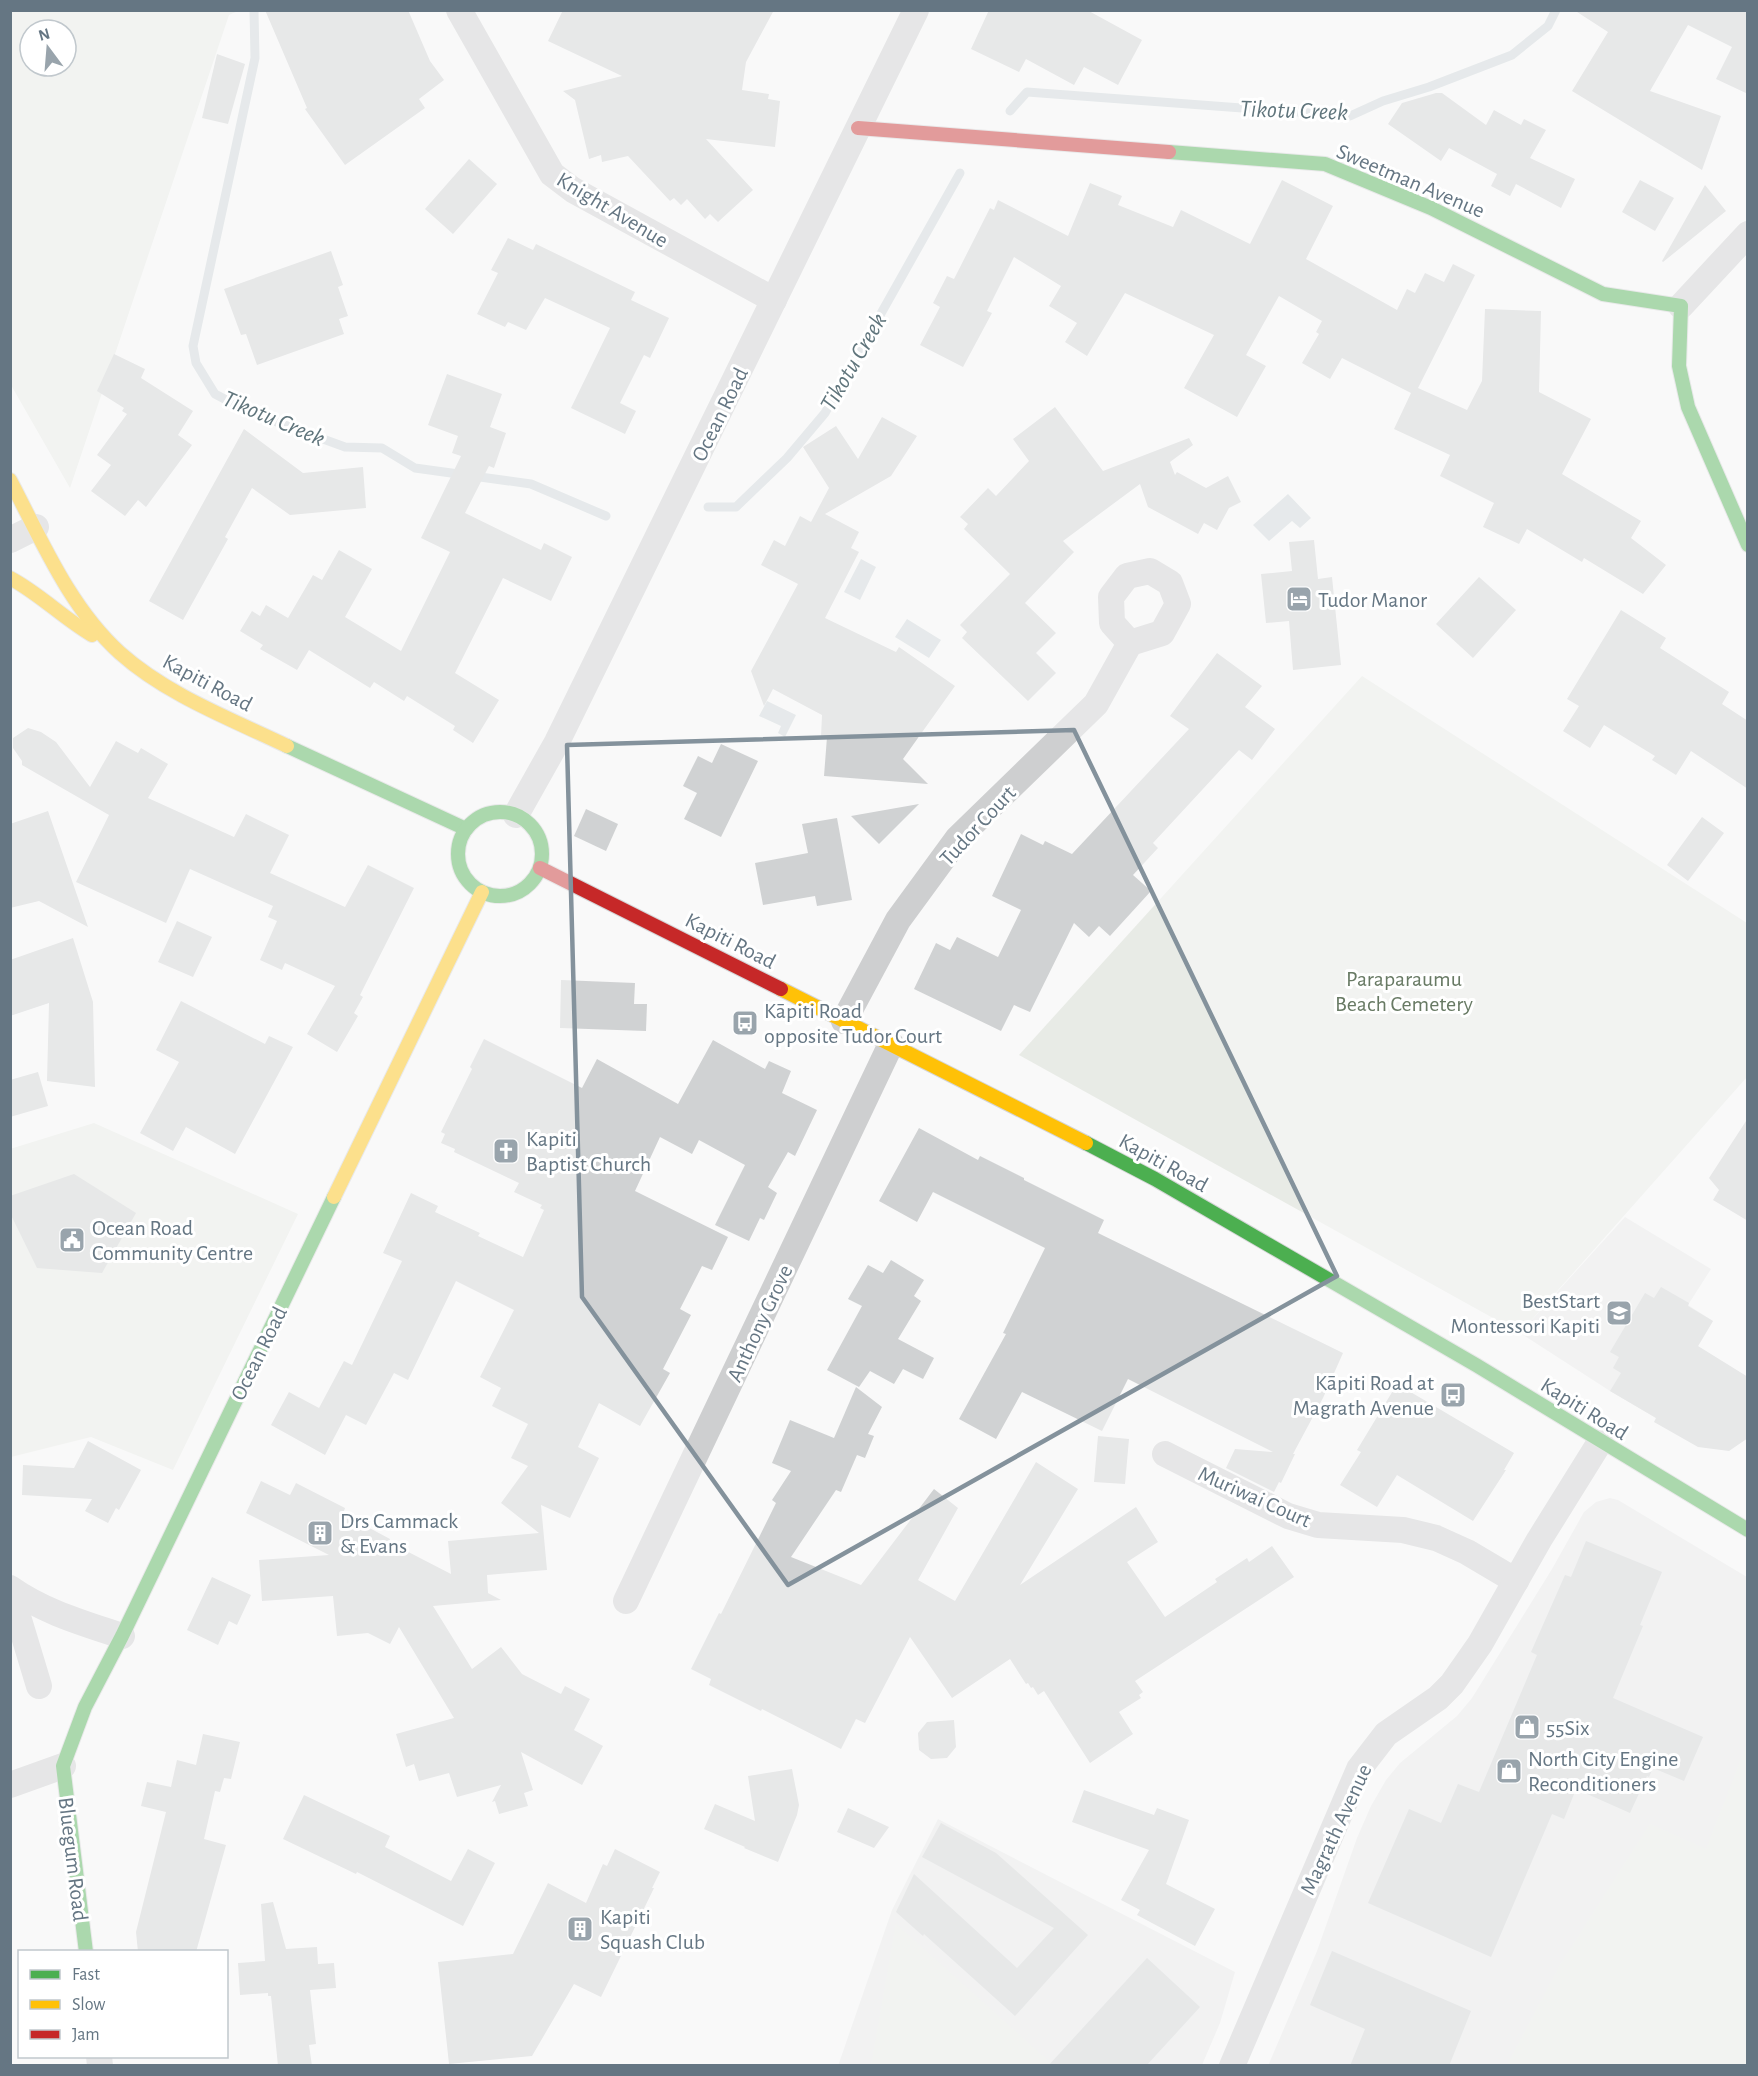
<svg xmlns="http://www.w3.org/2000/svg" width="1758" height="2076" font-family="'Alegreya Sans',sans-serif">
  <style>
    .built { fill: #e8e9e9 }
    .green { fill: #e8ebe6; fill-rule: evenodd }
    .water { fill: #ced6d9 }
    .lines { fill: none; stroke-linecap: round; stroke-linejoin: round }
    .stream { stroke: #ced6d9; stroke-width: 9 }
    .building { fill: #d0d2d3 }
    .fast-casing { stroke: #d5d6d7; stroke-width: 16 }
    .slow-casing { stroke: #d5d6d7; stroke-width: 16 }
    .jam-casing { stroke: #d5d6d7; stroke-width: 16 }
    .street { stroke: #cecfd0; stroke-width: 26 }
    .fast { stroke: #4caf50; stroke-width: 14 }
    .slow { stroke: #ffc107; stroke-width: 14 }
    .jam { stroke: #c62828; stroke-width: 14 }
    .marked { fill: none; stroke: #84929c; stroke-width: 4.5; stroke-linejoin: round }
    .labels { text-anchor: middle; stroke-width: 6; stroke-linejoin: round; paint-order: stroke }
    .street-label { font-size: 22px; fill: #657683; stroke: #fff }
    .poi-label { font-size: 22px; fill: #657683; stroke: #fff; text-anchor: start }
    .park-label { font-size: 22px; fill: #687a64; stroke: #fff }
    .water-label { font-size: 24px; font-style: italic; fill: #60757c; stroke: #fff }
  </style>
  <rect width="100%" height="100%" fill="#f9f9f9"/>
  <g class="built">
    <polygon points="1625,1217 1711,1269 1688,1305 1713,1321 1656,1418 1610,1391 1520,1333"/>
    <polygon points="1610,1498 1618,1500 1747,1577 1747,2065 1268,2066 1317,1951 1357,1838 1371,1806 1386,1780 1400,1763 1457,1716 1472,1698 1552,1569 1584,1512 1596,1502"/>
    <polygon points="938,1819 1235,1972 1220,2023 1202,2065 838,2066 892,1910"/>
  </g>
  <g class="green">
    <path d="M10,11H238L229,15L70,488L11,385ZM30,30H66V66H30Z"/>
    <polygon points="1362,676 1747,923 1747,1077 1520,1333 1019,1055"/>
    <polygon points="94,1123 298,1214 173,1470 91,1437 11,1457 10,1149"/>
    <polygon points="1747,1744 1747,2065 1507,2065 1560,1965 1650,1824 1706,1849"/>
    <polygon points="896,1924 1053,2065 871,2066"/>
  </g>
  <g class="water">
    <polygon points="1288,494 1311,518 1300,528 1292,521 1269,541 1253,525"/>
    <polygon points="861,559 876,567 860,600 844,592"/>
    <polygon points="907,619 941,640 929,658 895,637"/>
    <polygon points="767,701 796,715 785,737 778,733 781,726 759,716"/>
  </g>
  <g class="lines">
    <g class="stream">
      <polyline points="254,10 255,58 193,346 196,363 215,394 249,412 345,447 382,448 415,468 531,484 606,516"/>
      <polyline points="1010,111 1027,92 1350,116 1383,101 1429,87 1512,55 1548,26 1556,10"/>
      <polyline points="708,507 736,507 787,458 825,413 960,173"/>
    </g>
  </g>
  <g class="building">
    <polygon points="265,10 408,10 430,61 444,80 419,99 425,108 345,165 305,109 307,108"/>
    <polygon points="563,10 774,10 746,62 742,90 769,94 768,99 780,101 775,147 706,139 753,190 718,222 710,214 705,219 687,199 681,205 674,198 670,201 628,156 602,162 601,155 589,159 575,100 563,91 622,76 548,41"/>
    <polygon points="989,10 1087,10 1142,40 1118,85 1084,67 1074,85 1026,59 1019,72 971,49"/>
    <polygon points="1574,10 1748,10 1748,94 1716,79 1732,47 1688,25 1650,91 1721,116 1702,170 1572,91 1608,32"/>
    <polygon points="217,54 245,64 228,124 202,118"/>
    <polygon points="1436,93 1442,93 1486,125 1494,110 1521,125 1524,119 1546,130 1530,158 1575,179 1561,208 1516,184 1510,196 1491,186 1497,174 1449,148 1441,161 1388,124 1402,103"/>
    <polygon points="469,159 497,184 453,234 425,209"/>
    <polygon points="1282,180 1333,206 1306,259 1397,310 1407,289 1415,293 1425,273 1444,282 1453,264 1475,275 1418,388 1467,410 1482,381 1485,309 1541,311 1539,392 1591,419 1562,474 1641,521 1631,538 1666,565 1643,594 1584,558 1582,562 1527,529 1519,544 1483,527 1494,503 1440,476 1450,455 1394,429 1411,393 1342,358 1330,379 1302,363 1319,334 1316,332 1322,321 1279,296 1246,355 1266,366 1237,417 1184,388 1214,335 1125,293 1087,356 1065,342 1077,323 1049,306 1061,286 1014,257 987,311 992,313 963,367 920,345 940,307 933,303 947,276 954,279 990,208 994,210 998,200 1068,236 1090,183 1122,196 1118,205 1173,227 1181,210 1250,244"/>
    <polygon points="1640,180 1674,198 1655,231 1622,212"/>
    <polygon points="1705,185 1726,211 1663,262 1662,261"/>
    <polygon points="508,238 533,250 536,244 635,292 631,300 669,318 650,358 644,355 620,403 636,411 625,434 571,408 610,328 545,298 526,330 508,322 505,327 477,314 498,273 491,270"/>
    <polygon points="331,251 343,285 338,287 348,316 339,319 344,334 257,365 246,334 241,335 224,289"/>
    <polygon points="114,354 145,369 141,378 193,411 178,435 192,445 146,507 138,500 125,516 91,491 111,465 97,455 127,414 122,411 124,408 97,391"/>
    <polygon points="447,374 502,394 490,427 506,433 494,468 489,466 465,513 541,550 544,543 572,557 551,601 503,578 455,673 499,700 473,743 453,730 455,726 407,696 404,701 374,682 370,688 309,650 297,670 260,649 263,645 240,631 252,611 260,616 266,605 288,618 313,575 322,580 339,550 372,569 345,617 401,651 450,552 421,538 461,456 452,453 458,436 428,425"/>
    <polygon points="1055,407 1103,471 1189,438 1193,445 1170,462 1175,475 1177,472 1206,488 1228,476 1241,502 1229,508 1217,530 1204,523 1198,534 1148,507 1140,484 1063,541 1074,552 1025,603 1056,633 1036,653 1056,673 1028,701 962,638 967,632 960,625 1010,574 964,529 968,524 960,517 988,488 996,496 1029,461 1013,439"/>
    <polygon points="882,417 917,436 891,476 825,514 859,532 851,548 859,552 825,618 896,652 899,647 955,686 903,759 928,784 824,776 827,737 821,737 822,715 773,689 764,706 751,671 798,584 761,565 774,540 785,546 800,516 811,522 829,488 803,447 836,426 858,459"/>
    <polygon points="244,429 303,473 363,467 366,508 290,515 252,488 225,537 228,539 183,620 149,601"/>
    <polygon points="1314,540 1318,579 1332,577 1341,665 1293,670 1289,621 1266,623 1261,574 1292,571 1289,542"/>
    <polygon points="1479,577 1516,610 1473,658 1436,624"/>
    <polygon points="1621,610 1666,638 1660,648 1729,692 1722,704 1748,721 1748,789 1691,751 1676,775 1652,760 1655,756 1604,725 1590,748 1563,731 1579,706 1567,699"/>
    <polygon points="1217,653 1262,686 1245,707 1275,729 1252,760 1239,750 1153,843 1158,848 1133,875 1151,891 1110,936 1099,926 1089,937 1074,923 1030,1012 1014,1005 1001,1031 914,989 936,943 950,950 957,937 998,957 1021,910 992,896 1021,834 1043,845 1045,841 1072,854 1189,729 1170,716"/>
    <polygon points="28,728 41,732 56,742 90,787 116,741 138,753 141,748 168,764 148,798 234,837 246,814 289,835 270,873 345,907 368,865 414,888 360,995 363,997 354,1013 358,1016 337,1052 307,1034 335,986 285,963 282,970 260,960 277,921 268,917 273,906 190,869 166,923 76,882 109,815 22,765 22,761 13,748 13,738"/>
    <polygon points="721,744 758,761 721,837 684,819 697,793 683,786 698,756 712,763"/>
    <polygon points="919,804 879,844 851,816"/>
    <polygon points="586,809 618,824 606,851 574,836"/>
    <polygon points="48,811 88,927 39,901 10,908 10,824"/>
    <polygon points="1702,817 1724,833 1688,881 1667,865"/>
    <polygon points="837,818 852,900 817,906 815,896 763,905 755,863 808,853 802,824"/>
    <polygon points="177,921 212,937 193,977 158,962"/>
    <polygon points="73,938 93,1002 95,1087 47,1081 49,1003 10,1016 10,960"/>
    <polygon points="561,980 635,983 634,1004 647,1004 646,1031 560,1028"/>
    <polygon points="181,1001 265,1044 269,1036 293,1047 235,1154 186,1127 173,1151 140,1133 179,1062 156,1050"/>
    <polygon points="484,1039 582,1088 597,1059 678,1104 713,1040 765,1069 769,1061 791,1071 782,1093 817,1110 795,1156 788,1152 768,1187 777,1193 764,1220 760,1218 749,1241 715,1225 745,1165 699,1140 692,1154 660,1137 635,1191 728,1237 712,1270 702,1266 680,1309 691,1315 663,1369 670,1373 640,1426 599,1403 578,1447 599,1458 570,1518 541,1505 547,1570 487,1575 488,1593 501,1600 433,1606 472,1669 501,1647 522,1674 561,1694 565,1686 590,1699 574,1730 603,1746 582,1785 521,1752 533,1790 524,1793 528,1806 499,1814 495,1801 492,1802 501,1785 457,1797 449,1773 419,1781 414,1764 406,1767 396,1734 454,1718 399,1627 390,1644 368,1633 337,1636 333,1596 262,1601 259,1560 329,1555 246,1513 261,1481 290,1495 296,1483 345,1508 344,1511 362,1524 390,1539 389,1542 451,1574 448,1541 539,1533 501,1503 528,1466 511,1458 528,1424 492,1406 501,1388 480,1377 514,1310 456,1281 408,1380 394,1373 366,1425 346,1415 325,1455 271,1425 289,1392 319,1408 344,1361 352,1365 402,1261 383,1253 411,1193 438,1206 435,1212 480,1233 478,1236 523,1257 544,1210 540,1208 542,1205 514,1192 519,1183 454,1152 455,1149 441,1143 445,1134 441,1132 472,1069 470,1067"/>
    <polygon points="38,1072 48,1106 10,1117 10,1080"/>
    <polygon points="1748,1118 1748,1221 1713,1200 1719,1190 1709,1178"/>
    <polygon points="919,1128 978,1160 980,1156 1024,1178 1024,1180 1104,1220 1098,1233 1343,1353 1323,1398 1293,1454 1295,1454 1281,1483 1279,1482 1274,1492 1226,1468 1235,1449 1273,1452 1128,1379 1102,1431 1022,1392 996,1439 959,1419 1006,1334 1003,1333 1045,1248 933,1192 917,1222 879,1201"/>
    <polygon points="74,1174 136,1213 102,1273 37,1268 10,1213 10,1196"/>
    <polygon points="891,1260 924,1280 914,1296 921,1301 898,1339 934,1358 923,1379 903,1369 894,1384 870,1371 859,1387 827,1370 862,1306 848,1299 868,1265 883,1273"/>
    <polygon points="1661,1287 1689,1303 1688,1306 1713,1321 1698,1346 1748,1377 1748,1438 1729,1451 1698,1447 1654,1422 1656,1418 1610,1391 1621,1373 1613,1368 1619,1357 1610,1352 1645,1293 1654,1298"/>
    <polygon points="1397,1384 1514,1453 1504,1470 1506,1470 1473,1521 1397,1475 1377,1507 1340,1485 1361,1452 1357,1450"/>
    <polygon points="856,1387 882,1407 868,1434 874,1436 865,1458 857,1455 841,1492 836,1490 791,1557 861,1585 934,1489 958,1508 918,1580 955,1601 1036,1462 1078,1489 1020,1585 1136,1507 1158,1542 1127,1562 1165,1617 1217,1582 1215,1579 1247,1558 1249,1562 1272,1546 1294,1577 1135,1681 1143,1692 1139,1695 1141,1698 1119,1712 1133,1734 1090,1763 1044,1691 1038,1695 1033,1687 1031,1688 1028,1683 1026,1684 1010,1659 952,1698 910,1637 865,1723 856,1719 841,1749 762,1709 761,1711 709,1685 711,1679 691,1669 719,1613 721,1614 776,1503 772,1500 791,1471 772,1463 790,1420 834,1438"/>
    <polygon points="1098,1436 1129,1439 1125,1484 1094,1482"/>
    <polygon points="88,1441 141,1470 119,1510 116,1508 108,1523 85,1511 92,1499 22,1495 23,1465 74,1468"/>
    <polygon points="1586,1541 1662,1572 1640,1625 1643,1626 1613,1698 1703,1737 1684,1781 1653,1768 1649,1777 1647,1776 1630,1813 1576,1789 1564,1819 1552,1814 1491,1957 1368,1903 1409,1809 1441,1823 1458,1784 1479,1792 1537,1655 1531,1652 1565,1575 1571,1577"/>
    <polygon points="212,1577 251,1595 237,1625 229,1621 218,1645 187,1630"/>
    <polygon points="954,1720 956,1747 947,1758 931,1759 919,1750 918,1733 927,1722"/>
    <polygon points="203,1734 240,1742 231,1779 224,1778 220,1792 215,1791 204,1839 226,1845 196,1952 138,1952 136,1932 166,1812 141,1806 147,1782 171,1787 177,1760 196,1765"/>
    <polygon points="792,1769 799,1805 797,1815 778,1862 744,1848 745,1847 704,1829 715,1804 755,1821 748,1776"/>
    <polygon points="1084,1790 1154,1815 1157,1808 1189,1820 1166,1884 1215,1909 1195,1946 1137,1915 1140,1910 1121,1900 1149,1850 1072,1822"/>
    <polygon points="304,1795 390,1836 385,1847 451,1881 468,1849 495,1863 463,1926 357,1872 356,1874 283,1839"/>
    <polygon points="848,1808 889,1827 874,1848 837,1832"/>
    <polygon points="941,1823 996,1853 1088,1935 1015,2016 924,1934 923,1936 896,1912 914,1874 1017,1968 1054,1928 922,1857"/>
    <polygon points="615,1849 660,1872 652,1888 654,1888 601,1997 574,1984 532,2056 449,2064 438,1962 513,1954 548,1883 586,1903 603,1864 607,1866"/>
    <polygon points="273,1902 286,1949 317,1947 318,1964 334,1963 336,1988 310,1990 316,2044 309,2045 312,2066 278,2066 271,1996 268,1996 268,1993 240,1995 238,1963 265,1961 261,1904"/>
    <polygon points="1332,1951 1471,2011 1449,2066 1350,2066 1365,2029 1310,2005"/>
    <polygon points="1147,1958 1200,2007 1146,2066 1048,2066"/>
  </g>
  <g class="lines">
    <g class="fast-casing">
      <g id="fast">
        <polyline points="1169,152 1325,164 1431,208 1603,294 1681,306 1679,366 1688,407 1748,545"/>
        <polyline points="287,746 466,829"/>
        <circle cx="500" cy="854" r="42"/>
        <polyline points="1086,1143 1155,1179 1476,1365 1748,1530"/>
        <polyline points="86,1952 63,1766 85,1707 122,1636 334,1197"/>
      </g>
    </g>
    <g class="slow-casing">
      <g id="slow">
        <path d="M10,480C41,539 69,607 120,653C167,695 231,719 287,746"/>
        <path d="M10,578C40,594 63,618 92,635"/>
        <polyline points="781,989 1086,1143"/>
        <polyline points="334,1197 482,892"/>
      </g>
    </g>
    <g class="jam-casing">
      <g id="jam">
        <polyline points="858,128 1169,152"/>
        <polyline points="540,868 781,989"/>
      </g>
    </g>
    <g class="street">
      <polyline points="459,10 552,174 573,190 774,300"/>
      <polyline points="1681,306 1748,234"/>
      <polyline points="10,540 36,527"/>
      <polyline points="516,815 557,742 916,10"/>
      <polyline points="844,1021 898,920 958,838 1096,704 1130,643 1112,623 1111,597 1127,576 1150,571 1170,583 1178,604 1162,633 1130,643"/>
      <polyline points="1165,1454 1288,1516 1318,1525 1403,1530 1436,1538 1467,1552 1516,1581"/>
      <path d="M10,1588C44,1612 83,1623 122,1636"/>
      <polyline points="10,1590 39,1686"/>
      <polyline points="626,1601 891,1044"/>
      <polyline points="10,1785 63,1766"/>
      <polyline points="99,2056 100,2066"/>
      <polyline points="1232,2066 1359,1769 1386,1734 1438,1698 1452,1684 1480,1644 1539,1540 1600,1442"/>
    </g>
    <use href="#fast" class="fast"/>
    <use href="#slow" class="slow"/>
    <use href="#jam" class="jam"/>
  </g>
  <path d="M0 0H1758V2076H0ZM1074,730L1337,1276L788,1585L582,1297L567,745Z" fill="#f9f9f9" fill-opacity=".55" fill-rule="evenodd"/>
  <path class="marked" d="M1074,730L1337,1276L788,1585L582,1297L567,745Z"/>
  <defs>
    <g id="hotel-square" transform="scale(1.35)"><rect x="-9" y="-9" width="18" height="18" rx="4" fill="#99a4ac" stroke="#fff"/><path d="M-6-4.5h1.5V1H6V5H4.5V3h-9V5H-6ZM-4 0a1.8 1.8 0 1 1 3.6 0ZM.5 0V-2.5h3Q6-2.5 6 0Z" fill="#fff"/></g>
    <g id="bus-square" transform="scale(1.35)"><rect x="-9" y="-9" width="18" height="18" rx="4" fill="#99a4ac" stroke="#fff"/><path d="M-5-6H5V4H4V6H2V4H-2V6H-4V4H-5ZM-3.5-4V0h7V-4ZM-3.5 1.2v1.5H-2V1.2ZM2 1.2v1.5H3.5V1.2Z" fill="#fff"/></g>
    <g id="church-square" transform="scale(1.35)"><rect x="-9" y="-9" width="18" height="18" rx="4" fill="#99a4ac" stroke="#fff"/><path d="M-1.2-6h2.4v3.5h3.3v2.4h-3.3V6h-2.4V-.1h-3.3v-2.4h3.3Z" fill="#fff"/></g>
    <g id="civic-square" transform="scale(1.35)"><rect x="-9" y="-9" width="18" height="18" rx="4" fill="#99a4ac" stroke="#fff"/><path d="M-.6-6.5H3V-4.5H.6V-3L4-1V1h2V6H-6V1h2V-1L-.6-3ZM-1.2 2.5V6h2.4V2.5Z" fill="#fff"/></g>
    <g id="school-square" transform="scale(1.35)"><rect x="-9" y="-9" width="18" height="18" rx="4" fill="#99a4ac" stroke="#fff"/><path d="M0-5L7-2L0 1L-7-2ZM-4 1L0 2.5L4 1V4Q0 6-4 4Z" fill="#fff"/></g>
    <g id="building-square" transform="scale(1.35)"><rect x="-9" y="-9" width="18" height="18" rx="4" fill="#99a4ac" stroke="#fff"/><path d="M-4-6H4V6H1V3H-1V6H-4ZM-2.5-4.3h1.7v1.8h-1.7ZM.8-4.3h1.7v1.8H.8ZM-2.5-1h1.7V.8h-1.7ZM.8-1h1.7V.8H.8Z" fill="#fff"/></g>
    <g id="shop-square" transform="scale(1.35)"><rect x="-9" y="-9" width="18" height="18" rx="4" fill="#99a4ac" stroke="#fff"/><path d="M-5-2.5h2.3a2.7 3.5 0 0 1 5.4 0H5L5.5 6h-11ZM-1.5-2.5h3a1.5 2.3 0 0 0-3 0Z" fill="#fff"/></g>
  </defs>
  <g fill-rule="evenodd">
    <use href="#hotel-square" x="1299" y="599"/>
    <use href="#bus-square" x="745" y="1023"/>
    <use href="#church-square" x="506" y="1151"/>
    <use href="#civic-square" x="72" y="1240"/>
    <use href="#school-square" x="1619" y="1313"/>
    <use href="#bus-square" x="1453" y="1395"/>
    <use href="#building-square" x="320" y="1533"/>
    <use href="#shop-square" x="1527" y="1727"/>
    <use href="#shop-square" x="1509" y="1771"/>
    <use href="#building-square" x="580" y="1929"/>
  </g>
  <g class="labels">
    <g class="street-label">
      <text transform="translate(1411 180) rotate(23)" y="8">Sweetman Avenue</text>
      <text transform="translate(613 209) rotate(31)" y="8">Knight Avenue</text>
      <text transform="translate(719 414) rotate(-64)" y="8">Ocean Road</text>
      <text transform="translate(208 682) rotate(28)" y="8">Kapiti Road</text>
      <text transform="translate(977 825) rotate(-47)" y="8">Tudor Court</text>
      <text transform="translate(731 940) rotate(27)" y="8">Kapiti Road</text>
      <text transform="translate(1164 1162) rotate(29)" y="8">Kapiti Road</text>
      <text transform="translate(759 1323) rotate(-65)" y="8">Anthony Grove</text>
      <text transform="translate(258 1353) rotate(-64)" y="8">Ocean Road</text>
      <text transform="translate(1585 1408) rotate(32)" y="8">Kapiti Road</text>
      <text transform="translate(1255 1496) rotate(24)" y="8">Muriwai Court</text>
      <text transform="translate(1335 1829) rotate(-65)" y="8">Magrath Avenue</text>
      <text transform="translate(74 1859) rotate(83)" y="8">Bluegum Road</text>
    </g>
    <g class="poi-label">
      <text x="1318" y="607">Tudor Manor</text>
      <text x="764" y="1018">Kāpiti Road<tspan x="764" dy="25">opposite Tudor Court</tspan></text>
      <text x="526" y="1146">Kapiti<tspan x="526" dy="25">Baptist Church</tspan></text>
      <text x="92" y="1235">Ocean Road<tspan x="92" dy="25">Community Centre</tspan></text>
      <text x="1600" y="1308" text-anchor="end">BestStart<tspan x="1600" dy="25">Montessori Kapiti</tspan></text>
      <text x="1434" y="1390" text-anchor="end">Kāpiti Road at<tspan x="1434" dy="25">Magrath Avenue</tspan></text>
      <text x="340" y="1528">Drs Cammack<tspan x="340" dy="25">&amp; Evans</tspan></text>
      <text x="1546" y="1735">55Six</text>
      <text x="1528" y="1766">North City Engine<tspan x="1528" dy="25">Reconditioners</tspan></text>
      <text x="600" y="1924">Kapiti<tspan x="600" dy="25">Squash Club</tspan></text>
    </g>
    <g class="park-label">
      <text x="1404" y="986">Paraparaumu<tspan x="1404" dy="25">Beach Cemetery</tspan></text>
    </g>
    <g class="water-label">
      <text transform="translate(1294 110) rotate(2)" y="8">Tikotu Creek</text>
      <text transform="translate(853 362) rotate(-60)" y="8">Tikotu Creek</text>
      <text transform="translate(274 418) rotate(23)" y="8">Tikotu Creek</text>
    </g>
  </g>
  <rect width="1758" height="2076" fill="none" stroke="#657683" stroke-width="24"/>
  <rect x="18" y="1950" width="210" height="108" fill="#ffffff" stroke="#c1c8cd" stroke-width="1.5"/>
  <rect x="30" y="1970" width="30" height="9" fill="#4caf50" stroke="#c1c8cd" stroke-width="1.5"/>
  <text x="72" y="1980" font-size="18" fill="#657683">Fast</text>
  <rect x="30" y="2000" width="30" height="9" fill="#ffc107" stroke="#c1c8cd" stroke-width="1.5"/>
  <text x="72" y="2010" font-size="18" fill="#657683">Slow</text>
  <rect x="30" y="2030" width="30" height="9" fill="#c62828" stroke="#c1c8cd" stroke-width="1.5"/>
  <text x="72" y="2040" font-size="18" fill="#657683">Jam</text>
  <g transform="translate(48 48) rotate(344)"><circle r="28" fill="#ffffff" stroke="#c1c8cd" stroke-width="1.5"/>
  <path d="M0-4.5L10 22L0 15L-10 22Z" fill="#99a4ac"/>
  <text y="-9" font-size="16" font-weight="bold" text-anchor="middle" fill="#657683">N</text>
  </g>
</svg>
